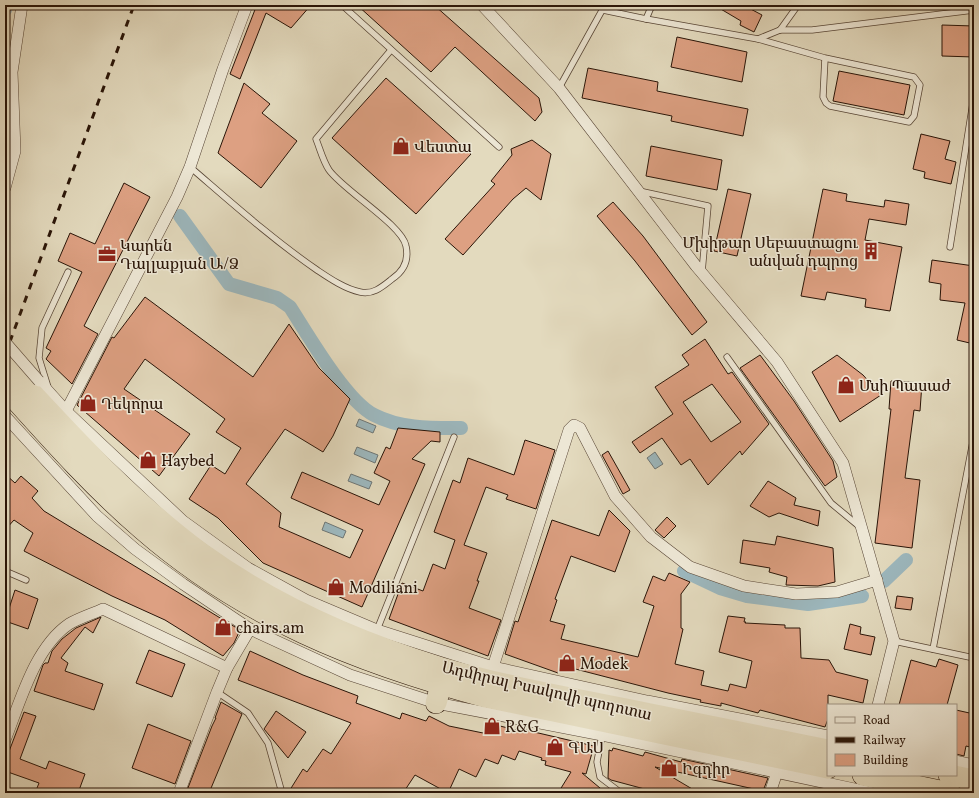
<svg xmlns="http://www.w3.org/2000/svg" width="979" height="798" font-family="Vollkorn,'Noto Serif Armenian',serif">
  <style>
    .water { fill: #9cb7bd; stroke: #6e7675 }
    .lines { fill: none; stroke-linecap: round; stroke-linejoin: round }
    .canal { stroke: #9cb7bd; stroke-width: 14 }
    .building { fill: #dda082; stroke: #2a1508; fill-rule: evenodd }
    .lane-casing { stroke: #584636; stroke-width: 7 }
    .street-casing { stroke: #584636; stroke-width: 12 }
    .highway-casing { stroke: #2a1508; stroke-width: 22 }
    .lane { stroke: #ede7d5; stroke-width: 5.5 }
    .street { stroke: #ede7d5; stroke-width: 11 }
    .highway { stroke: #e3dabe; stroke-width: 21 }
    .rail { stroke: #2a1508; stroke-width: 3; stroke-dasharray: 7 7; stroke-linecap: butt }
    .street-bridge-casing { stroke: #584636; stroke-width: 12; stroke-linecap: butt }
    .street-bridge { stroke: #ede7d5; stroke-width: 11 }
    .labels { text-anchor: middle; stroke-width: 3; stroke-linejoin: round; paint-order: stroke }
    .poi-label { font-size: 16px; fill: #2a1508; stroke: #ede7d5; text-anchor: start }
    .street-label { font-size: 16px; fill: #2a1508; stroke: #ede7d5 }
  </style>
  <rect width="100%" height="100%" fill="#e3dabe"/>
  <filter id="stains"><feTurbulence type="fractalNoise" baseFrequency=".005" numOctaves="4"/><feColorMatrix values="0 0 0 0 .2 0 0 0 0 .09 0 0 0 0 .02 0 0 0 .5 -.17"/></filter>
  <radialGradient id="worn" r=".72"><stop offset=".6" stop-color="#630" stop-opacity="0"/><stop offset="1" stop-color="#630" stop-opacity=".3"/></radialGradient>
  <g class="water">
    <polygon points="359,419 376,426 373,433 356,426"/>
    <polygon points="357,447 378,455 375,463 354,454"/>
    <polygon points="655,452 663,464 655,469 647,458"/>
    <polygon points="351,474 372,482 369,489 348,481"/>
    <polygon points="325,522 346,531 343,538 322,530"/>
  </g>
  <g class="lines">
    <g class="canal">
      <polyline points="5,10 7,5"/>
      <path d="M180,216L229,284L277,298L290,307C308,335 346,401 374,415C401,429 432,428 461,428"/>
      <polyline points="684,571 720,588 747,596 808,604 862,596"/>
      <polyline points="884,581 906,560"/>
    </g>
  </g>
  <g class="building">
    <polygon points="254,5 311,5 291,28 266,13 240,79 230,74 256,7"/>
    <polygon points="357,5 434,5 539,98 542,112 535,121 455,47 431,72"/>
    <polygon points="714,5 743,5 762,15 754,32 740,25 741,21"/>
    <polygon points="942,25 974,26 974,57 942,56"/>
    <polygon points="677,37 747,52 742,82 671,67"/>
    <polygon points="588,68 658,82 657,91 748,109 743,136 671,121 672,116 582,98"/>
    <polygon points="839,71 910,85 904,115 833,101"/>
    <polygon points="386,78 471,154 416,214 332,138"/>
    <polygon points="244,83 270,104 262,113 297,141 261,188 218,153"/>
    <polygon points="921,134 950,141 945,159 956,162 951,184 924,178 925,172 913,169"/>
    <polygon points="532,140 551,154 541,200 526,188 513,199 463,255 445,239 495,184 491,181 512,155 511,149"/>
    <polygon points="651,146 722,160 717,190 646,176"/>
    <polygon points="124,183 150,197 84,326 98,334 72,384 46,359 51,351 46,348 82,272 58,261 70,233 95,244"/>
    <polygon points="728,189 751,194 737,256 714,251"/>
    <polygon points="823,189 847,194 846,201 884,207 885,200 909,204 906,225 869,219 865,240 902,247 890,311 865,307 866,299 827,292 825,300 801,296"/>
    <polygon points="613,202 643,236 707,322 692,335 635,261 597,216"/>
    <polygon points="932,260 974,266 974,344 957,340 965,303 940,300 941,284 929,282"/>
    <polygon points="145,297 253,377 289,324 319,368 350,399 333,436 323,452 285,429 246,484 281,513 279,527 350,558 363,530 291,498 302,472 379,505 390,481 374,473 386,447 390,449 398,428 440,432 440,442 431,441 412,459 425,464 362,607 263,563 218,518 189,499 211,465 225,474 241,448 216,432 225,419 145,359 124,389 190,434 159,476 77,405 112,337 114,338"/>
    <path d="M705,339L728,374L732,372L769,424L742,455L740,451L708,485L690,459L681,465L662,438L640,453L632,442L673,414L655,387L689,365L682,355ZM712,384L741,422L711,442L683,402Z"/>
    <polygon points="760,355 794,401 833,461 837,477 825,486 740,368"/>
    <polygon points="837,355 863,375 881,395 840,422 812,372"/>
    <polygon points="891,381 922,383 920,411 914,410 905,478 920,480 912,548 875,543 891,409 889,409"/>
    <polygon points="525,440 555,450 536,509 506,499 508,495 486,487 464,545 487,553 477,581 479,581 469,608 501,620 488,656 389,619 402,583 423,591 433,564 445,569 455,540 434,532 453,480 460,483 468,458 514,475"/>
    <polygon points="608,451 630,490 623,494 602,455"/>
    <polygon points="5,474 15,483 21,476 38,491 32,498 44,511 240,630 234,643 223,656 165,620 112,596 24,551 33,533 14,520 5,530"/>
    <polygon points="768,481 796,498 794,505 820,511 818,526 779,513 769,517 750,506"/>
    <polygon points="609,510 630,531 615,572 571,556 555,599 557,600 550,621 565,625 561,639 638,657 654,606 643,602 653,576 665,581 669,573 690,582 681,594 681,628 683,629 675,664 704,671 701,685 728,691 730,684 746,688 752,661 719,652 728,616 745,618 744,622 746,622 745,623 785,625 785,628 800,628 801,658 829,660 836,672 868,680 863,703 828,695 828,719 825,727 760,710 758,713 721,703 721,706 700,702 701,700 668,693 560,665 558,673 505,654 515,621 518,622 552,520 599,536"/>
    <polygon points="667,517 676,526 664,538 655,530"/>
    <polygon points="777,536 833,548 835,582 818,586 786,585 787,577 769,572 770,568 740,563 743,540 775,545"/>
    <polygon points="15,590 38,599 28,629 5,621"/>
    <polygon points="897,596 913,598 911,610 895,608"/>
    <polygon points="101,617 93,633 85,627 61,658 68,663 65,671 103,684 94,710 34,691 43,665 45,663 48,663 52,651 62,639 76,628"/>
    <polygon points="850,624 861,627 860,634 875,637 871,655 844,649"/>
    <polygon points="149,650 185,664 172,697 136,683"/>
    <polygon points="250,651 303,675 358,696 356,703 400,719 402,713 426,721 429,716 449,726 483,733 488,723 516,730 517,728 594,746 586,774 582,773 606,793 558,793 571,772 545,765 546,761 541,760 542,758 519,751 515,760 502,755 498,764 485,759 476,777 459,769 448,793 415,775 403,793 288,793 303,769 307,772 323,749 331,754 351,723 238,680"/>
    <polygon points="939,659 958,665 947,705 899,705 911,660 936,667"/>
    <polygon points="221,702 242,714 209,793 186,793 212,726 216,718 215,718"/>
    <polygon points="956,710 974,714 974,748 966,746 964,756 956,754"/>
    <polygon points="276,711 306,732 288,758 264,729"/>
    <polygon points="24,712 36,716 20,759 46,769 49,761 85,774 78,793 35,793 39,783 5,771 5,762"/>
    <polygon points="148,724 191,741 175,784 132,768"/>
    <polygon points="613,748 643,756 645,752 681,762 682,759 768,778 763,791 655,767 699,793 651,793 652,791 611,780 608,778 609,750 612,751"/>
  </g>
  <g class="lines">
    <g class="lane-casing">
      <g id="lane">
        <polyline points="342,5 499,147"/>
        <polyline points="603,10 646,19 758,39 780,30 812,30 974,10"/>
        <polyline points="646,19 652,5"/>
        <polyline points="780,30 798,5"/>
        <polyline points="758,39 825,58 914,77 920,85 914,116 909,122 830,106 826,103 823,97 825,58"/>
        <polyline points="559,88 605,5"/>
        <path d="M190,167C232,203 272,239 317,270C329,278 345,289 360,292C373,295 382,287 392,279C404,271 409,260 406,246C402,225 343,190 329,170C323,161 320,149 316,139L391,50"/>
        <polyline points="639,191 708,206 702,272"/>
        <polyline points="950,247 974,96"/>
        <polyline points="727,357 831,503 860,527"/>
        <polyline points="48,387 39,358 42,328 68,272"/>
        <polyline points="5,571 26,580"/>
        <polyline points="377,630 454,437"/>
        <polyline points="894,641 974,658"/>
        <polyline points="933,649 974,436"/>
        <polyline points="217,692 248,713 268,743 282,793"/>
        <polyline points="602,735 597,762 600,777 621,793"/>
      </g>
    </g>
    <g class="street-casing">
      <g id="street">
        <polyline points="482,5 559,88 696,266 777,362 843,463 894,641 878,705"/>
        <polyline points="5,188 15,151 12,72 22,5"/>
        <polyline points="39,381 66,411 183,521 248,568 306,600 377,630 493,667 647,701 828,736"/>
        <polyline points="66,411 177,197 190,167 223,69 247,5"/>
        <polyline points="5,416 97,516 135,549 183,584 250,629 350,675 436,703 602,735 873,793"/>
        <polyline points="493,667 569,430 574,425 580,428 615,496 651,537 690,567 744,586 796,594 837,592 877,580"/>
        <path d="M5,740C20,703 34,648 69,624C79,618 92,614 103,609L227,668"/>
        <polyline points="956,761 974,765"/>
        <polyline points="179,793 217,692 227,668 250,629"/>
        <polyline points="770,793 777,772"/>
      </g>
    </g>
    <g class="highway-casing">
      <g id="highway">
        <path d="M5,364C66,430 128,499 201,553C273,605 357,642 442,668C500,685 561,696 621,708C690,722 759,736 828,750"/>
        <path d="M5,388C49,437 92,486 142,529C243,617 358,663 486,697L828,768"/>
        <polyline points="436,703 441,685"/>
        <polyline points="863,775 950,793"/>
        <polyline points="949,775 974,780"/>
      </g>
    </g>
    <use href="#lane" class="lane"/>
    <use href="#street" class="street"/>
    <use href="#highway" class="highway"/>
    <polyline class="rail" points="5,355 134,5"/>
    <g class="street-bridge-casing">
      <polyline id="street-bridge" points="5,342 39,381"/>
    </g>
    <use href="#street-bridge" class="street-bridge"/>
  </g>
  <defs>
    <g id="shop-bare" transform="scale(1.38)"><path d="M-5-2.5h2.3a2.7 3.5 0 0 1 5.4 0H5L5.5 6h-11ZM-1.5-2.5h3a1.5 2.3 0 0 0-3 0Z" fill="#8f2418" stroke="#ede7d5" stroke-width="2.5" paint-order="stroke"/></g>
    <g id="building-bare" transform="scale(1.38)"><path d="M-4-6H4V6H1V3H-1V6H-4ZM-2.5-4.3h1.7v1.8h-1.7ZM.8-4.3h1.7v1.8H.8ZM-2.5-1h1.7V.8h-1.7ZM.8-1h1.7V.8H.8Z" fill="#8f2418" stroke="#ede7d5" stroke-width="2.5" paint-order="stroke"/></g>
    <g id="office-bare" transform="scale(1.38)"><path d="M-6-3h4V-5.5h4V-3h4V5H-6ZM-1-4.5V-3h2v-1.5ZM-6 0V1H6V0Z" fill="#8f2418" stroke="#ede7d5" stroke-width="2.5" paint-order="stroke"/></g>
  </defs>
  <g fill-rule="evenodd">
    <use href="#shop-bare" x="401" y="146"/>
    <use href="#building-bare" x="871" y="251"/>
    <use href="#office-bare" x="107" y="254"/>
    <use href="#shop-bare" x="846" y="385"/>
    <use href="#shop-bare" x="88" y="403"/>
    <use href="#shop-bare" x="148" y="460"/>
    <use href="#shop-bare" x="336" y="587"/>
    <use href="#shop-bare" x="223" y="627"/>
    <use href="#shop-bare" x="567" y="663"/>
    <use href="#shop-bare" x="492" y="726"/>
    <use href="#shop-bare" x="555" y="747"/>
    <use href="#shop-bare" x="669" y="768"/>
  </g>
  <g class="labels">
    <g class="poi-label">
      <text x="414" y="152">Վեստա</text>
      <text x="858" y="248" text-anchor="end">Մխիթար Սեբաստացու<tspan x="858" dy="18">անվան դպրոց</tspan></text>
      <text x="120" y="251">Կարեն<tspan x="120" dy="18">Դալլաքյան Ա/Ձ</tspan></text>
      <text x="859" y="391">Մսի Պասաժ</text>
      <text x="101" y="409">Դեկորա</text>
      <text x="161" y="466">Haybed</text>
      <text x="349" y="593">Modiliani</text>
      <text x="236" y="633">chairs.am</text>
      <text x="580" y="669">Modek</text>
      <text x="505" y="732">R&amp;G</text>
      <text x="568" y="753">ԳԱՍ</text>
      <text x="682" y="774">Իգդիր</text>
    </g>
    <g class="street-label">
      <text transform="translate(547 690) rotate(13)" y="6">Ադմիրալ Իսակովի պողոտա</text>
    </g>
  </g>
  <rect width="979" height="798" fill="none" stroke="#e3dabe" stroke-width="20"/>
  <rect x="6" y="6" width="967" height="786" fill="none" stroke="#2a1508" stroke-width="2"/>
  <rect x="10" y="10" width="959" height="778" fill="none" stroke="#2a1508"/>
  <rect x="827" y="704" width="130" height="72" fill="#ede7d5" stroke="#9f9383"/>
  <rect x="835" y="717" width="20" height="6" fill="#ede7d5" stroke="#9f9383"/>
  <text x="863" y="724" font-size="12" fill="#2a1508">Road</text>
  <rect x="835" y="737" width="20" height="6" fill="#2a1508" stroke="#9f9383"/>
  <text x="863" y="744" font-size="12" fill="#2a1508">Railway</text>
  <rect x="835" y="754" width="20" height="12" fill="#dda082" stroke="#9f9383"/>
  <text x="863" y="764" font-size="12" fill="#2a1508">Building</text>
  <rect width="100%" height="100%" filter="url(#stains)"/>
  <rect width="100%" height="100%" fill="url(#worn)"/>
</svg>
